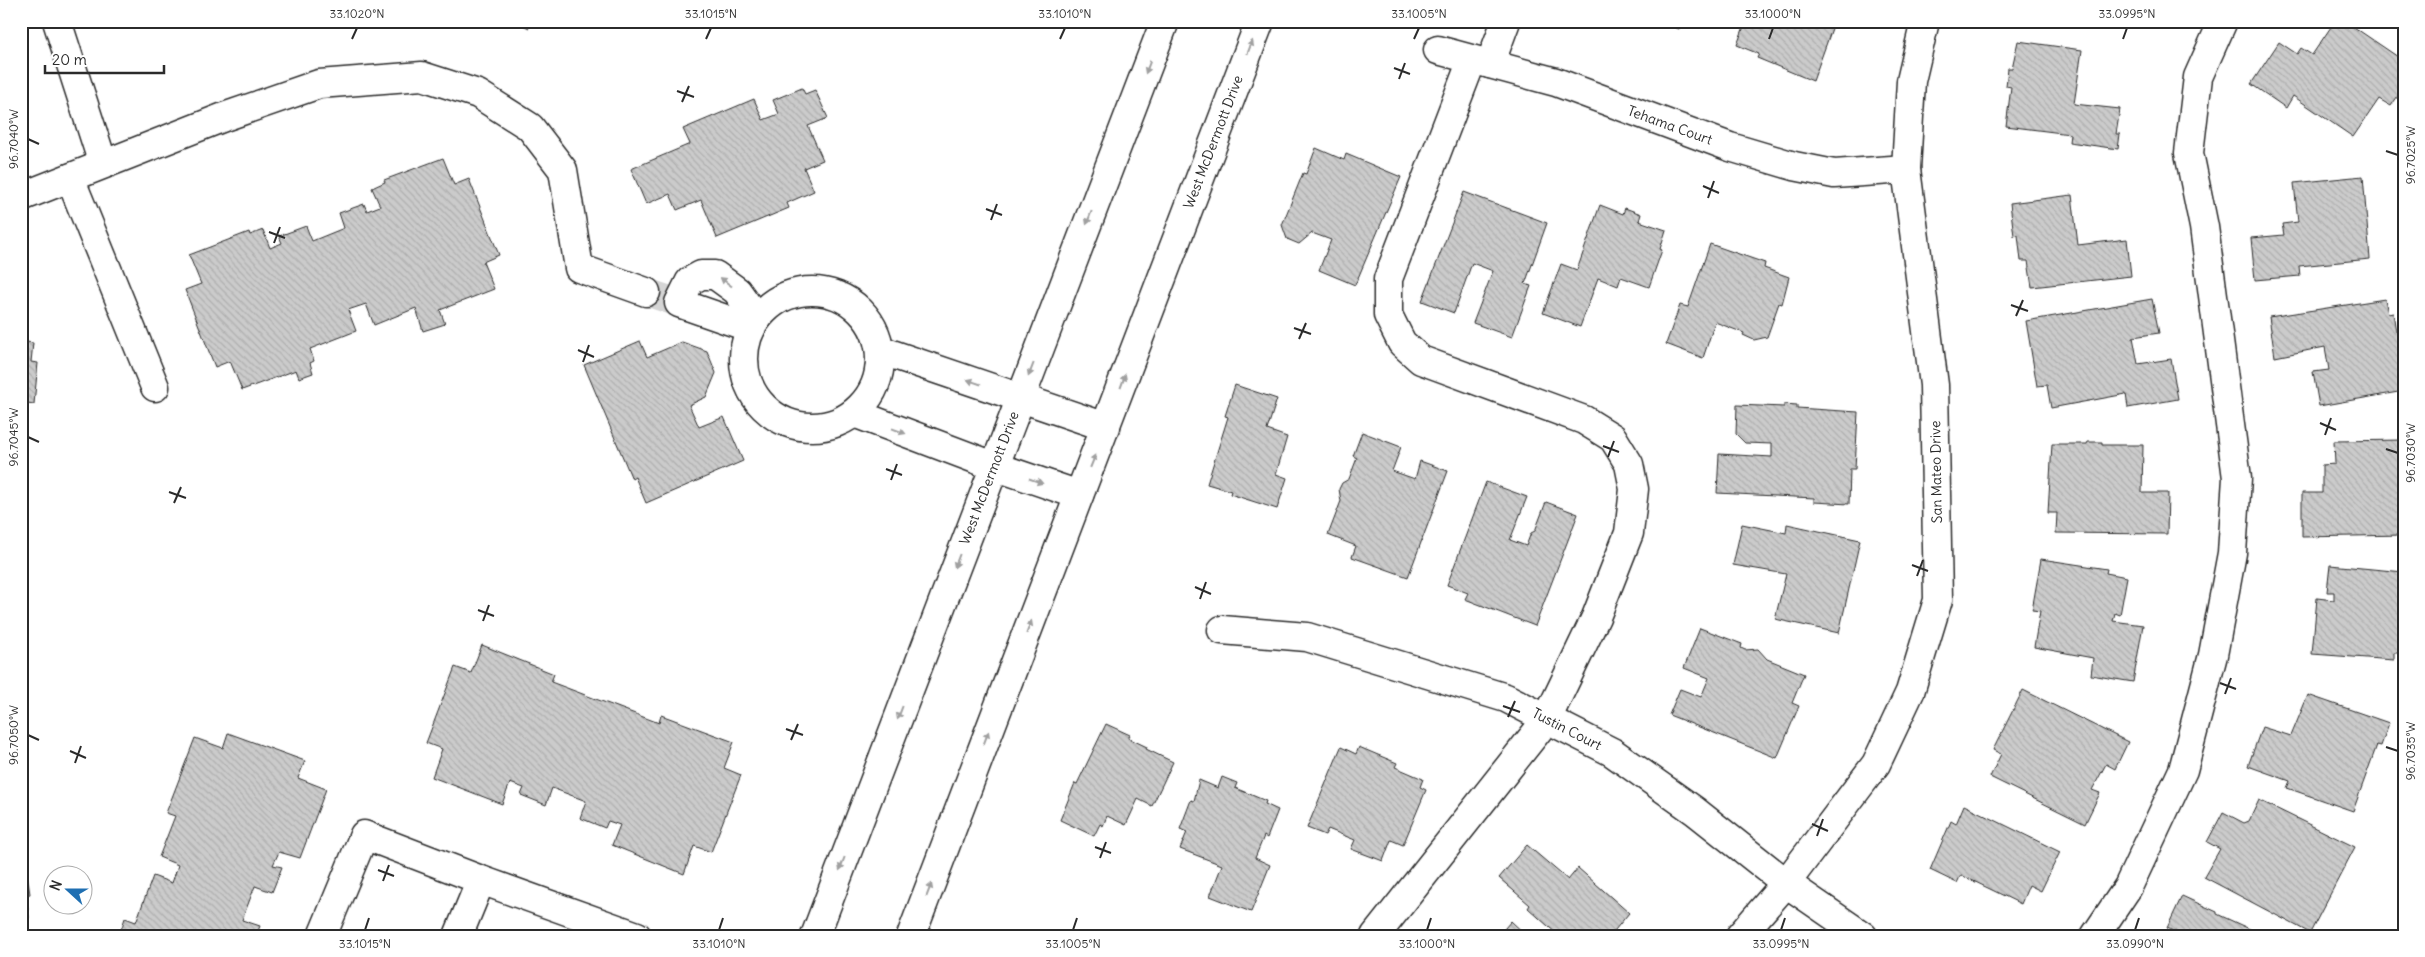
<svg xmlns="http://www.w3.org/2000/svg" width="2425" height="957" font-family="Delius,sans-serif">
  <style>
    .building { fill: url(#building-back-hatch); stroke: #2b2b2b }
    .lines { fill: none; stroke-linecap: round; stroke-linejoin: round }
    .minor-tunnel { stroke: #d5d5d5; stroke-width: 28; stroke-dasharray: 28 14; stroke-linecap: butt }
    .minor-casing { stroke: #2b2b2b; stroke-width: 31 }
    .major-casing { stroke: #2b2b2b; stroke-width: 31 }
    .minor { stroke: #fff; stroke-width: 28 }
    .major { stroke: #fff; stroke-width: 28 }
    .oneway { fill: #a0a0a0 }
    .ticks { fill: none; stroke: #2b2b2b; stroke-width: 2 }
    .labels { text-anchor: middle; stroke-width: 5; stroke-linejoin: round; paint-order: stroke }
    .street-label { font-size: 14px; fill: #2b2b2b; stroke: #fff }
    .neatline { fill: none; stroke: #2b2b2b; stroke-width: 2 }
    .ticks-label { font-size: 12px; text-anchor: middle; fill: #2b2b2b }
  </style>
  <defs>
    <pattern id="building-back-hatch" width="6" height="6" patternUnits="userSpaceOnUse" patternTransform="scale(1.25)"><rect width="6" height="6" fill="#cbcbcb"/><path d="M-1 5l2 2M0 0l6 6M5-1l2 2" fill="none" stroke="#aeaeae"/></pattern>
  </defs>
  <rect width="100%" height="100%" fill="#fff"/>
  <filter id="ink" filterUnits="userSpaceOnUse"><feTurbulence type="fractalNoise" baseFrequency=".02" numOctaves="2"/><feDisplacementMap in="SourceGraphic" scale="10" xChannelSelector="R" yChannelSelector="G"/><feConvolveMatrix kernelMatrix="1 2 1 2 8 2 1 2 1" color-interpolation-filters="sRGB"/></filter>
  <g filter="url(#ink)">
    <g class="building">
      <polygon points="515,21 532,21 529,28"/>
      <polygon points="1658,21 1682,21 1679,29"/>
      <polygon points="1746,21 1834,23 1813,81 1757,58 1759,54 1737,45"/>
      <polygon points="2335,21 2345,21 2404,61 2404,87 2391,106 2379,99 2353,137 2293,96 2286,108 2251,84 2279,42 2297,54 2301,48 2312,55"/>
      <polygon points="2018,41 2082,50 2074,104 2120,109 2116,134 2120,134 2118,149 2069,142 2070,134 2006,126 2011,87 2006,86 2008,68 2012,68"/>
      <polygon points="802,88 805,94 815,90 828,118 808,126 823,160 804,168 814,191 787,203 789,208 717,238 701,200 677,210 670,194 646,204 631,169 690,144 683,129 754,99 763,120 779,114 773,100"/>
      <polygon points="1316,148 1344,160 1346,154 1401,177 1355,285 1319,270 1331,240 1312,233 1299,244 1287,239 1282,225 1303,173 1306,174"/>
      <polygon points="443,158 454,185 469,179 499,255 483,262 494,289 440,310 445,324 423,331 416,308 374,325 366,304 348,310 356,331 310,349 314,361 310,363 313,373 299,378 296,370 242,390 230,361 215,367 185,290 201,284 189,255 249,232 250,235 263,230 270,248 282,243 279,236 306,226 312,241 344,228 339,213 364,204 367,211 380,206 372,188 385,182 384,180"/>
      <polygon points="2363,176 2370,259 2299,266 2300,276 2255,280 2251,238 2284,235 2282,224 2298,222 2294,183"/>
      <polygon points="1464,192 1547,223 1525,284 1531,286 1512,337 1473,323 1493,271 1472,263 1454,313 1422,301"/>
      <polygon points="2072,195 2078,245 2127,239 2131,276 2032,287 2028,261 2021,261 2018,235 2014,236 2010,203"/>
      <polygon points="1600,205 1623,214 1625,208 1641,214 1639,221 1666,230 1660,249 1662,250 1649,287 1621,277 1618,286 1598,278 1580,327 1543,313 1561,264 1577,270"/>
      <polygon points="1710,244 1765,263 1764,268 1789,277 1782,304 1779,303 1767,337 1754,340 1743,335 1744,333 1715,322 1703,358 1666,344 1680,305 1688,307"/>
      <polygon points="2152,299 2159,333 2133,337 2138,364 2171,359 2178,399 2128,408 2126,394 2051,408 2047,385 2037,386 2026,321"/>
      <polygon points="2385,299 2388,314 2393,313 2396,331 2403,330 2404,391 2319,406 2313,372 2329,370 2325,347 2275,357 2269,317"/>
      <polygon points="21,341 33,343 31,362 38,363 34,404 21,402"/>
      <polygon points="640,341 647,357 682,342 707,351 716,373 706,397 689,405 699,427 724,417 743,461 646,503 635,477 632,479 584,365"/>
      <polygon points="1235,385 1277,399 1267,430 1287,437 1276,474 1287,478 1277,509 1230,494 1231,491 1207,484 1228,417 1225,416"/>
      <polygon points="1784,404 1797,405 1797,408 1858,412 1855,469 1850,469 1849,504 1814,502 1814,498 1717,493 1719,454 1772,457 1772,444 1745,443 1736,434 1737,405 1784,407"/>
      <polygon points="1362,432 1401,447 1392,471 1415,479 1420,461 1448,471 1408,577 1352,557 1356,546 1328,535 1341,501 1339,489 1342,483 1349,479 1357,458 1353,456"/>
      <polygon points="2404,440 2404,535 2302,537 2302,493 2322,493 2322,465 2335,464 2334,441"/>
      <polygon points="2088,442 2102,442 2102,445 2143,445 2142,493 2168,493 2167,534 2056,533 2057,513 2048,513 2052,444 2087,444"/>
      <polygon points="1486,482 1527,497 1510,540 1526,546 1531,533 1535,531 1546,502 1578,514 1535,626 1465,599 1468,593 1447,585"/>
      <polygon points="1742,524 1786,533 1787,524 1860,540 1839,633 1775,619 1786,574 1733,565"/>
      <polygon points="2041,559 2107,569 2106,573 2127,577 2120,615 2115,613 2113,621 2143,625 2133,682 2091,675 2093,658 2034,647 2040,611 2032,610"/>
      <polygon points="2330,565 2404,572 2403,653 2394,653 2394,660 2312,654 2317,598 2334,600 2334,592 2327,592"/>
      <polygon points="1700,628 1742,644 1741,648 1745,650 1758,649 1767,659 1804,674 1792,703 1799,706 1777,758 1669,715 1680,689 1701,697 1709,678 1684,668"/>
      <polygon points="482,645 554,674 551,682 659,723 661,715 734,742 724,768 741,775 711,852 694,846 684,874 612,845 620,825 608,821 605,828 580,818 586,801 552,788 546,805 521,795 524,788 510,783 502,804 432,777 442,749 426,743 455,667 471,673"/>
      <polygon points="2023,690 2128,742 2115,769 2106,764 2092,790 2100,793 2085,824 1990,777 2001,754 1993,750"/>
      <polygon points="2308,695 2389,723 2381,746 2377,745 2353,811 2287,788 2290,781 2248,766 2262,727 2291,736"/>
      <polygon points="1106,724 1130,735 1128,738 1147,747 1146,749 1173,762 1152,806 1138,799 1126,825 1107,816 1103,826 1100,824 1094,836 1060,820 1075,783 1077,784"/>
      <polygon points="228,733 305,761 298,778 326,789 300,858 279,852 273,865 282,867 272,892 255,886 242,920 260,926 256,936 119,936 125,918 136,922 153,876 172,883 178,865 159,857 175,816 166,813 195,738 223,748"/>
      <polygon points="1341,747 1356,754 1359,747 1397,763 1395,767 1423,779 1420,787 1426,790 1403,845 1391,840 1383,861 1351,849 1355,840 1328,829 1325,835 1307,828"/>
      <polygon points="1222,777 1237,783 1235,788 1266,801 1265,804 1278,810 1267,838 1264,836 1255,858 1270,865 1251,912 1210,896 1222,865 1180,849 1187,832 1180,829 1191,800 1194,801 1199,780 1218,788"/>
      <polygon points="2259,800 2355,847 2310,933 2204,877 2220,849 2207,842 2222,814 2223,812 2244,823 2249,821"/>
      <polygon points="1964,805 2060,852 2041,891 2029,885 2021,904 1961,875 1957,883 1930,870 1951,821 1956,824"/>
      <polygon points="1527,845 1568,880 1578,868 1629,913 1610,936 1559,936 1528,908 1530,905 1499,878"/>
      <polygon points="27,874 30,894 26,895 29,918 25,918 27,936 21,936 21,875"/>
      <polygon points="2182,896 2217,912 2217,914 2265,936 2184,936 2167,928"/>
      <polygon points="1511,921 1527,936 1498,936"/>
    </g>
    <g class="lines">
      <polyline class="minor-tunnel" points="646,292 679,303"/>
      <g class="minor-casing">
        <g id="minor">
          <polyline points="57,21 103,164"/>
          <polyline points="1438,50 1556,82 1730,147 1794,166 1834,174 1906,169"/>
          <polyline points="1490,64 1506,21"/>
          <polyline points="70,178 155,387"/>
          <polyline points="21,197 224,117 319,84 422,76 478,94 530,127 563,170 579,268 646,292"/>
          <circle cx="812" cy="359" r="68"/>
          <polyline points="751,328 679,303 690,281 701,275 715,275 737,291 757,319"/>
          <polyline points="880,350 1106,427"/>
          <polyline points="854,413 994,466 1079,495"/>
          <polyline points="1222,630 1307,637 1506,698 1612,752 1695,811 1786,883 1863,936"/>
          <polyline points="322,936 364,835 481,880 637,936"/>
          <polyline points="458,936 481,880"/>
          <polyline points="1375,936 1547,719 1596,617 1629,533 1634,489 1629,464 1613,438 1584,420 1421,360 1402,343 1388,315 1388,279 1472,60"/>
          <polyline points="1740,936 1786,883 1876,764 1910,692 1938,600 1934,385 1906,169 1911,81 1925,21"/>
          <polyline points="2095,936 2128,887 2183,770 2213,655 2232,553 2237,478 2204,227 2189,153 2198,77 2223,21"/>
        </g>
      </g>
      <g class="major-casing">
        <g id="major">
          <polyline points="815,936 1165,21"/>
          <polyline points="911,936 1260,21"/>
        </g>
      </g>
      <use href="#minor" class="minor"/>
      <use href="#major" class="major"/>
    </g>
    <defs><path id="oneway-solid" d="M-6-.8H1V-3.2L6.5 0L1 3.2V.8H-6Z" transform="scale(1.25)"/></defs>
    <g class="oneway">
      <use href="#oneway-solid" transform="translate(1250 47) rotate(-69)"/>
      <use href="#oneway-solid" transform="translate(1148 67) rotate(111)"/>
      <use href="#oneway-solid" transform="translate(1089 218) rotate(111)"/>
      <use href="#oneway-solid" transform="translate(726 282) rotate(-143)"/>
      <use href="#oneway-solid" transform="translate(1031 370) rotate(111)"/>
      <use href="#oneway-solid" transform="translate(1123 381) rotate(-70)"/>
      <use href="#oneway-solid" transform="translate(974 382) rotate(-161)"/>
      <use href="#oneway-solid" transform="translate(899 431) rotate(21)"/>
      <use href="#oneway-solid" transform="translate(1093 461) rotate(-68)"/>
      <use href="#oneway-solid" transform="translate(1036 481) rotate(19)"/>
      <use href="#oneway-solid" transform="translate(957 561) rotate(111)"/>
      <use href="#oneway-solid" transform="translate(1029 627) rotate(-69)"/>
      <use href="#oneway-solid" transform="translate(900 713) rotate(111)"/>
      <use href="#oneway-solid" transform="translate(986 738) rotate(-69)"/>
      <use href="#oneway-solid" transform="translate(842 864) rotate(111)"/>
      <use href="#oneway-solid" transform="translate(929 890) rotate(-69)"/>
    </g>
  </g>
  <path class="ticks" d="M352,39L357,28M706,39L711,28M1060,39L1065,28M1414,39L1419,28M1769,39L1773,28M2123,39L2127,28M1394,68L1410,74M1399,79L1405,63M677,91L694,97M682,102L689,86M28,139L39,144M2386,151L2398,155M1703,186L1719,193M1708,198L1714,181M986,209L1002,215M991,220L997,204M269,232L285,238M274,243L280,227M2011,305L2028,311M2016,316L2023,300M1294,328L1311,334M1299,339L1306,323M578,350L594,357M583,362L589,345M2320,423L2336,430M2325,435L2331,418M28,437L39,442M1603,446L1619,452M2386,449L2398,453M1608,457L1614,441M886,469L902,475M891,480L897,464M169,492L186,498M174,503L181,487M1912,565L1928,571M1917,576L1923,560M1195,587L1211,594M1200,599L1206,582M478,610L494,616M483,621L489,605M2220,683L2236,689M2225,694L2231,678M1503,706L1520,712M1508,717L1515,701M786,729L803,735M28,735L39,740M791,740L798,724M2386,747L2398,751M70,751L86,758M75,763L81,746M1812,824L1828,831M1817,836L1823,819M1095,847L1111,853M1100,858L1106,842M378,870L394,876M383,881L389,865M365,930L369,918M719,930L723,918M1073,930L1077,918M1427,930L1431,918M1781,930L1785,918M2135,930L2139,918"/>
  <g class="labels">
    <g class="street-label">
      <text transform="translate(1670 125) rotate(20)" y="5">Tehama Court</text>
      <text transform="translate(1213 142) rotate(-69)" y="5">West McDermott Drive</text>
      <text transform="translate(1936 472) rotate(-91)" y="5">San Mateo Drive</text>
      <text transform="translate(989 478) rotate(-69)" y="5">West McDermott Drive</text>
      <text transform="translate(1567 729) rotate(27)" y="5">Tustin Court</text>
    </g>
  </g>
  <rect width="2425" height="957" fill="none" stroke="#fff" stroke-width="55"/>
  <g transform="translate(68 890) rotate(291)"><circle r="24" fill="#ffffff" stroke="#aaaaaa"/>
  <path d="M0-4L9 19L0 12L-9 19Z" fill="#1f6fb2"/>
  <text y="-8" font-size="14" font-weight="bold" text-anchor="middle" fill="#2b2b2b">N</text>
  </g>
  <path d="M45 65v8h119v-8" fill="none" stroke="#2b2b2b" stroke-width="2.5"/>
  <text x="52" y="65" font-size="15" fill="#2b2b2b" stroke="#ffffff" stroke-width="4" paint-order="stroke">20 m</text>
  <rect x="28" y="28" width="2370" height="902" class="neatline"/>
  <g class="ticks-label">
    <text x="357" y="18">33.1020°N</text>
    <text x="711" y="18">33.1015°N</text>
    <text x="1065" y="18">33.1010°N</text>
    <text x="1419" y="18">33.1005°N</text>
    <text x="1773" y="18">33.1000°N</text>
    <text x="2127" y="18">33.0995°N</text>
    <text transform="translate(14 139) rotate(-90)" y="4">96.7040°W</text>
    <text transform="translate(2411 155) rotate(-90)" y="4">96.7025°W</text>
    <text transform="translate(14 437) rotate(-90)" y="4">96.7045°W</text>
    <text transform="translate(2411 453) rotate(-90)" y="4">96.7030°W</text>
    <text transform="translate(14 735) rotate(-90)" y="4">96.7050°W</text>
    <text transform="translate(2411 751) rotate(-90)" y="4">96.7035°W</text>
    <text x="365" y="948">33.1015°N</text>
    <text x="719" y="948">33.1010°N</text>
    <text x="1073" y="948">33.1005°N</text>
    <text x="1427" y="948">33.1000°N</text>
    <text x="1781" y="948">33.0995°N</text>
    <text x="2135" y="948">33.0990°N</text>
  </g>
</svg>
